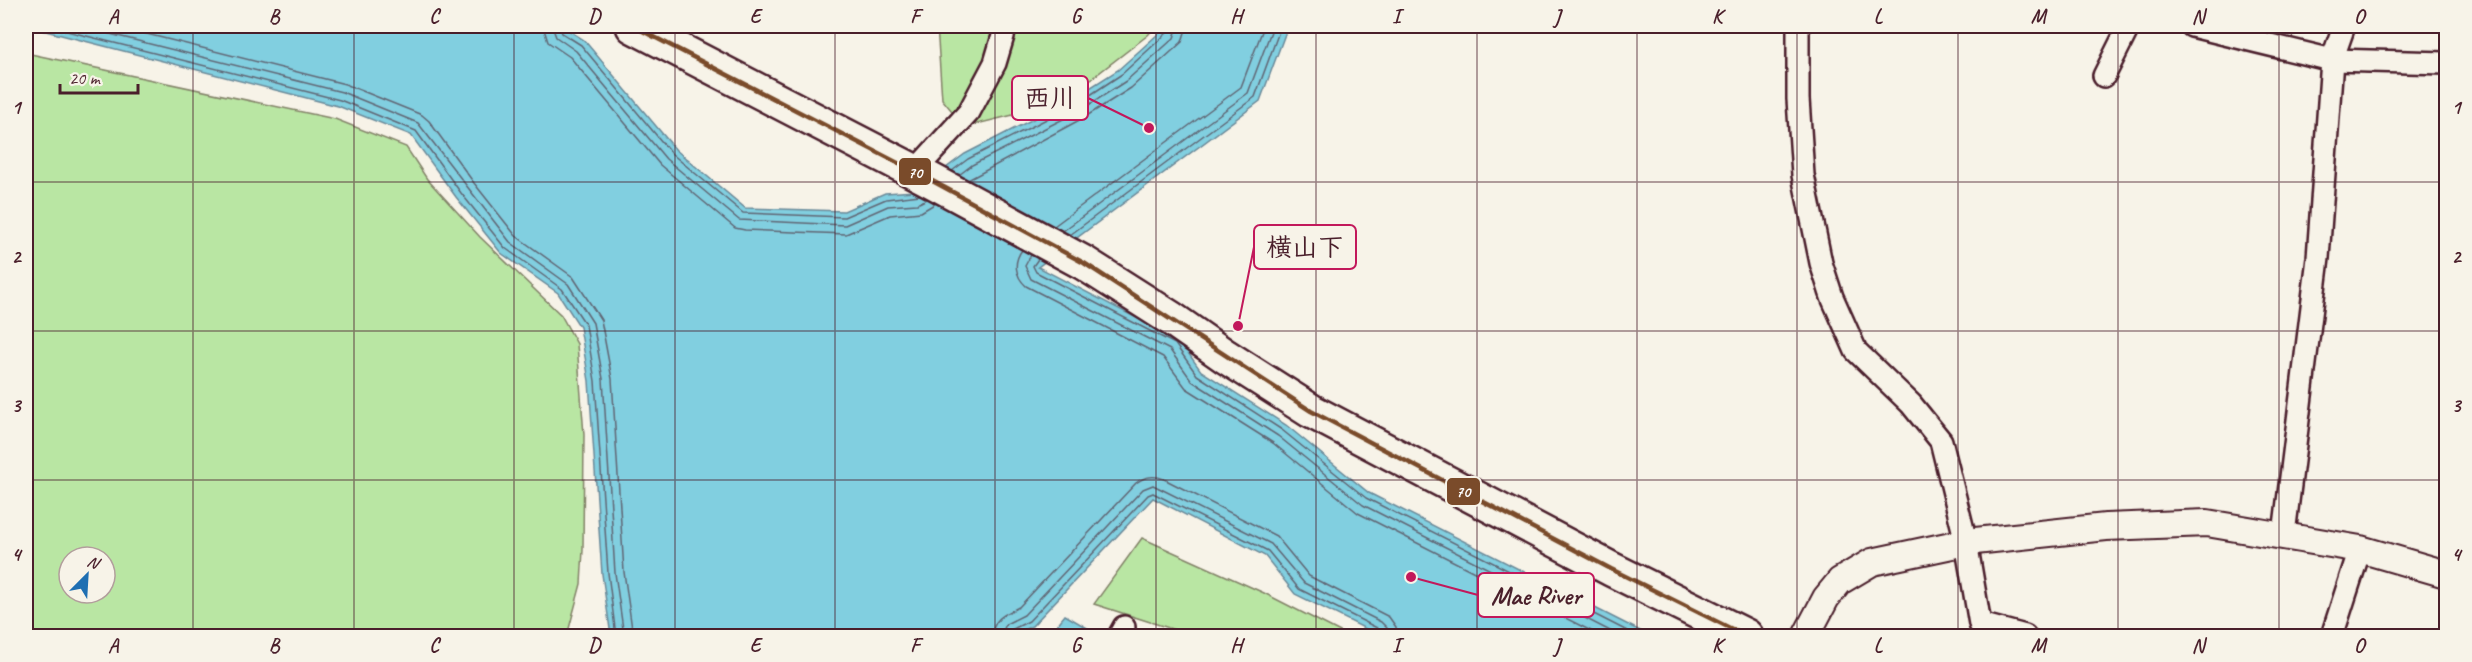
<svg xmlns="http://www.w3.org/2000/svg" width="2472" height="662" font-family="Caveat,'Klee One',sans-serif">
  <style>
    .green { fill: #b9e6a3; stroke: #828267; stroke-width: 1.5; fill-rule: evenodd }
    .water { fill: #81cfe0; stroke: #6b8998; stroke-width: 1.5 }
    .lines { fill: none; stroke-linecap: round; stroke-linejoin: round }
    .shore { stroke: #606573; stroke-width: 1.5 }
    .minor-casing { stroke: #4a1f2b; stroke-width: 26 }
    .tertiary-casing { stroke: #4a1f2b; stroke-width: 30 }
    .primary-casing { stroke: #4a1f2b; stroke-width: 38 }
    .minor { stroke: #f7f3e8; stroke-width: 21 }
    .tertiary { stroke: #f7f3e8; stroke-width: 26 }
    .primary { stroke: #f7f3e8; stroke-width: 33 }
    .bus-1-casing { stroke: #f7f3e8; stroke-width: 9 }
    .bus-1 { stroke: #7a4b2a; stroke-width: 4.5 }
    .grid { fill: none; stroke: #4a1f2b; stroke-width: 1.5; stroke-opacity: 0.55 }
    .leader { fill: none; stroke: #c2185b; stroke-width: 2 }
    .callout-dot { fill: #c2185b; stroke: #f7f3e8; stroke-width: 2 }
    .callout { fill: #f7f3e8; stroke: #c2185b; stroke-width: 2 }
    .callout-label { font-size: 26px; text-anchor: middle; font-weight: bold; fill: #4a1f2b }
    .line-badge { stroke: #f7f3e8; stroke-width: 2 }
    .badge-label { font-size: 16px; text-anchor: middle; font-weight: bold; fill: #fff }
    .neatline { fill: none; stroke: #4a1f2b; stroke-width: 2 }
    .grid-label { font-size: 20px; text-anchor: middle; font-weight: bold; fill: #4a1f2b }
  </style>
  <rect width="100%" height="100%" fill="#f7f3e8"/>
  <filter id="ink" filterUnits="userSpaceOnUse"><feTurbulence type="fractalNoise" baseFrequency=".0167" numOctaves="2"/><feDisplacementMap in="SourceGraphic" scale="12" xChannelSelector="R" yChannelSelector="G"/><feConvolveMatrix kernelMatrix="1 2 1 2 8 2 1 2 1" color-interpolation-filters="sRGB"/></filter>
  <g filter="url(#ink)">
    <g class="green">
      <polygon points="937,26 1156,26 1148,35 1091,79 1017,114 965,127 942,99"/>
      <path d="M26,53L335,119L406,147L427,179L480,237L561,315L577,344L584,435L583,550L581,584L567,636H26ZM69,557H105V593H69Z"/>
      <polygon points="1142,538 1264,593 1348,636 1194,636 1094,604"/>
    </g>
    <g class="water">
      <polygon points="26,26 562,26 584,40 676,150 745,208 844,211 885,193 915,191 965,154 1074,98 1118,70 1167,26 1288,26 1260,101 1038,267 1179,340 1201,371 1286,425 1369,493 1650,636 1380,636 1295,594 1265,556 1153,498 1032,626 1009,636 611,636 602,574 589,381 580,327 558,293 501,253 456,197 411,135 338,106"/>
      <polygon points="1065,615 1101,636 1048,636"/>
    </g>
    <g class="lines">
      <g class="shore">
        <polyline points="47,26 340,100 416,131 461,193 505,248 562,289 586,325 595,381 608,573 616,636"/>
        <polyline points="78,26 342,92 418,123 510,242 568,284 593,323 603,379 615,573 624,636"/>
        <polyline points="115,26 345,84 422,115 429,121 474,183 516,236 573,277 601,320 612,379 624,572 633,636"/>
        <polyline points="543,26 548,42 570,57 660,165 735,228 745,230 846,234 890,215 921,212 936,203"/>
        <polyline points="552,26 556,37 576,51 666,159 739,220 845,225 888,206 917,204 927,199"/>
        <polyline points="559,26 562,33 581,45 672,154 743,213 844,217 886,199 920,195"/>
        <polyline points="952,171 968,159 1078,103 1122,74 1168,32 1170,26"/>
        <polyline points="959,175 972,165 1081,110 1126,81 1174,38 1178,26"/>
        <polyline points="968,180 1085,117 1131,88 1182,42 1187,26"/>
        <polyline points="1054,226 1241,87 1264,26"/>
        <polyline points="1063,231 1248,93 1273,26"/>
        <polyline points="1070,235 1255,97 1281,26"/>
        <path d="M1022,250C1013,262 1015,276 1026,286L1163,357L1186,388L1273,443L1358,513L1601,636"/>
        <polyline points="1031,255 1025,266 1031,279 1170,350 1192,381 1278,436 1363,505 1620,636"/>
        <polyline points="1038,259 1033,266 1036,272 1175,344 1197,375 1282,430 1366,498 1637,636"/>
        <path d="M992,636C993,618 1005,614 1019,607L1136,483C1145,476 1154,475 1164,479L1276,536L1309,576L1389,617L1396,627L1397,636"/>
        <polyline points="1001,636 1006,624 1024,615 1143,489 1153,485 1271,544 1304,583 1381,622 1387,628 1388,636"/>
        <polyline points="1009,636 1011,630 1029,621 1148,495 1153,493 1268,551 1299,589 1377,628 1381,636"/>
      </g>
      <g class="minor-casing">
        <g id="minor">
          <polyline points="1798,26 1798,99 1803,175 1821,263 1832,297 1856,351 1911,404 1941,441 1966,542 1980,624 2025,636"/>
          <polyline points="2192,26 2332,60 2446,63"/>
          <polyline points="2104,76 2129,26"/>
          <polyline points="914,172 969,112 995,63 1006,26"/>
          <polyline points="2284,534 2318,258 2332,60 2344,26"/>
          <polyline points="1119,636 1124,627"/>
          <polyline points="2332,636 2360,549"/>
        </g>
      </g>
      <g class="tertiary-casing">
        <polyline id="tertiary" points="1806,636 1826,598 1840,581 1872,562 1966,542 2106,527 2207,523 2360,549 2446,574"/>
      </g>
      <g class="primary-casing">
        <polyline id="primary" points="633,26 925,177 1084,263 1172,319 1225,356 1311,411 1611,569 1746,636"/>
      </g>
      <use href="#minor" class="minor"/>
      <use href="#tertiary" class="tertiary"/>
      <use href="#primary" class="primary"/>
      <g class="bus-1-casing">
        <polyline id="bus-1" points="633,26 925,177 1084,263 1311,411 1611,569 1746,636"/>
      </g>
      <use href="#bus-1" class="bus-1"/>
    </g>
  </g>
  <path class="grid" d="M193,26V636M354,26V636M514,26V636M675,26V636M835,26V636M995,26V636M1156,26V636M1316,26V636M1477,26V636M1637,26V636M1797,26V636M1958,26V636M2118,26V636M2279,26V636M26,182H2446M26,331H2446M26,480H2446"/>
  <path class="leader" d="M1149 128L1088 98M1238 326L1254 247M1411 577L1478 595"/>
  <g class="callout-dot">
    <circle cx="1149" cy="128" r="6"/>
    <circle cx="1238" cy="326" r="6"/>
    <circle cx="1411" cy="577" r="6"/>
  </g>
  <g class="callout">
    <rect x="1012" y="76" width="76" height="44" rx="6"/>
    <rect x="1254" y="225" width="102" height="44" rx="6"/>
    <rect x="1478" y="573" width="116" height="44" rx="6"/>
  </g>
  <g class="callout-label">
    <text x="1050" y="107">西川</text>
    <text x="1305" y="256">横山下</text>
    <text x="1536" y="604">Mae River</text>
  </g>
  <g class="line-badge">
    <rect x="898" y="157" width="34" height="29" rx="6" fill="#7a4b2a"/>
    <rect x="1446" y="477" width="35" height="29" rx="6" fill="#7a4b2a"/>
  </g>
  <g class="badge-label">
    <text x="915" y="178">70</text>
    <text x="1463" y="497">70</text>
  </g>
  <rect width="2472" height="662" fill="none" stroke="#f7f3e8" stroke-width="66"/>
  <g transform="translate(87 575) rotate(24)"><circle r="28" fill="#f7f3e8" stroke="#b29e9c" stroke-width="1.5"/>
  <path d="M0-4.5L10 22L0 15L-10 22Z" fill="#1f6fb2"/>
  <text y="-9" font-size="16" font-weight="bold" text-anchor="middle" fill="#4a1f2b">N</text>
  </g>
  <path d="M60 84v9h78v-9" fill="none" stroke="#4a1f2b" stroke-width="3"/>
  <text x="69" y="84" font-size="18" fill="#4a1f2b" stroke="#f7f3e8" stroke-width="4.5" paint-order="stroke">20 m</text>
  <rect x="33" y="33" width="2406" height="596" class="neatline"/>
  <g class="grid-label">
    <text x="113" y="23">A</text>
    <text x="274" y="23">B</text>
    <text x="434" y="23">C</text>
    <text x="594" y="23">D</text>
    <text x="755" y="23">E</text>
    <text x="915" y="23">F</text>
    <text x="1076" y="23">G</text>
    <text x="1236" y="23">H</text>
    <text x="1396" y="23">I</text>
    <text x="1557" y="23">J</text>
    <text x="1717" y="23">K</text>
    <text x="1878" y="23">L</text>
    <text x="2038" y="23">M</text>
    <text x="2198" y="23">N</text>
    <text x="2359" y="23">O</text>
    <text x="16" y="114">1</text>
    <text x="2456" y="114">1</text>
    <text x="16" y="263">2</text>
    <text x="2456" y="263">2</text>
    <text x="16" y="412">3</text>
    <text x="2456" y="412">3</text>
    <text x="16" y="561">4</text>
    <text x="2456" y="561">4</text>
    <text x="113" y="652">A</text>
    <text x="274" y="652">B</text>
    <text x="434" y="652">C</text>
    <text x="594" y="652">D</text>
    <text x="755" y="652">E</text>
    <text x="915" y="652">F</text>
    <text x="1076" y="652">G</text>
    <text x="1236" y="652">H</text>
    <text x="1396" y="652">I</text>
    <text x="1557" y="652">J</text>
    <text x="1717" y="652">K</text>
    <text x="1878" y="652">L</text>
    <text x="2038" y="652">M</text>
    <text x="2198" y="652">N</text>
    <text x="2359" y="652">O</text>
  </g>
</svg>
